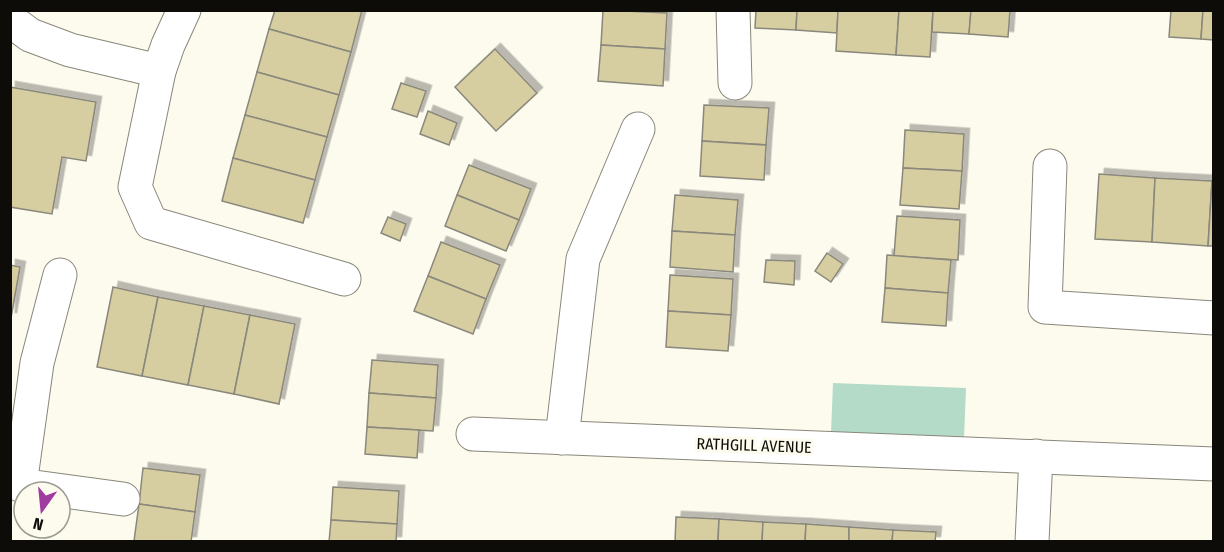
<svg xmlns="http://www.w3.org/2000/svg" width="1224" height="552" font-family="'Fira Sans Condensed',sans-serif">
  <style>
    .green { fill: #b4dbc8 }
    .building { fill: #d6cda0; stroke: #8a887c; stroke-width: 1.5; filter: url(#shadow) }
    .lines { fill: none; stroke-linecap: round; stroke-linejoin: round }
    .minor-casing { stroke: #89877b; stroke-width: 35 }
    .minor { stroke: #fff; stroke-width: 33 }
    .labels { text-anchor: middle; stroke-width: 6; stroke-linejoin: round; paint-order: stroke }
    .street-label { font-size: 16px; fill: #0d0c08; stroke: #fdfbee }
  </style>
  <defs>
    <filter id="shadow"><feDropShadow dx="5.5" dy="-5.5" stdDeviation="0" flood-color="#0004"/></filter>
  </defs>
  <rect width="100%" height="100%" fill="#fdfbee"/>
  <polygon class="green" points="833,383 966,388 964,438 831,433"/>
  <g class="building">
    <polygon points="275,10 362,10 351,52 269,29"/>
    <polygon points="603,10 667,13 665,49 601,45"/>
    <polygon points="756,10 797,10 796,30 755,28"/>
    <polygon points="797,10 838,10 837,33 796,30"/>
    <polygon points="838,10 899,10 896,55 836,51"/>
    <polygon points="899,10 933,10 930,57 896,55"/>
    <polygon points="933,10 971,10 969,34 932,32"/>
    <polygon points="971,10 1010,10 1008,37 969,34"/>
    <polygon points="1171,10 1203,10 1201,39 1169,37"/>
    <polygon points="1203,10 1214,10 1214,40 1201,39"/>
    <polygon points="269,29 351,52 339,95 257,72"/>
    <polygon points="601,45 665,49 663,86 598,81"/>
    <polygon points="495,49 537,93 496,131 455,87"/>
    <polygon points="257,72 339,95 327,137 245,115"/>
    <polygon points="401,83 426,91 417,117 392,109"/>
    <polygon points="10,87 96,102 86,161 62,157 52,214 10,207"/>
    <polygon points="704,105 769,108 766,145 702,141"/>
    <polygon points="428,111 457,123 449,145 420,134"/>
    <polygon points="245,115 327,137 315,180 233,158"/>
    <polygon points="905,130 964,134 962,171 903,168"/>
    <polygon points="702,141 766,145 764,180 700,176"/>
    <polygon points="233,158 315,180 303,223 222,201"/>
    <polygon points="469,165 531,189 519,220 457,195"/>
    <polygon points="903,168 962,171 959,209 900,205"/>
    <polygon points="1099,174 1155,178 1152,242 1095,239"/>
    <polygon points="1155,178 1212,181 1208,246 1152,242"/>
    <polygon points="1212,181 1214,181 1214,246 1208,246"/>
    <polygon points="457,195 519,220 506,251 445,226"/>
    <polygon points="675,195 738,200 735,235 672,231"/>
    <polygon points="897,216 960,220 958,260 894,256"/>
    <polygon points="388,217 406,224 400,241 381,233"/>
    <polygon points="672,231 735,235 733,272 670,267"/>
    <polygon points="441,242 500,265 486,299 428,276"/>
    <polygon points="827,253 843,264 831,282 815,271"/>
    <polygon points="887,255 951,260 948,293 885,288"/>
    <polygon points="766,260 795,261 794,285 764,282"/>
    <polygon points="10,265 20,267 11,318 10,318"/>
    <polygon points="670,275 733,279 731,315 668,311"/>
    <polygon points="428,276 486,299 473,334 414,311"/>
    <polygon points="113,287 158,297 142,376 97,367"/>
    <polygon points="885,288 948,293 946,326 882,322"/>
    <polygon points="158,297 204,306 188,385 142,376"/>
    <polygon points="204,306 250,315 234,394 188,385"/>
    <polygon points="668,311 731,315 728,351 666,347"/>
    <polygon points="250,315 295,324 279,404 234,394"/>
    <polygon points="372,360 438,365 436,398 369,393"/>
    <polygon points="369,393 436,398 433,431 367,427"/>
    <polygon points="367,427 419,430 417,458 365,454"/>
    <polygon points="143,468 200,475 195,512 139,504"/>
    <polygon points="333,487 399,491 397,524 331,520"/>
    <polygon points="139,504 195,512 191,542 134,541"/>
    <polygon points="676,517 719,519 718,542 675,542"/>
    <polygon points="719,519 763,522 762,542 718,542"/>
    <polygon points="331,520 397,524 396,542 329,542"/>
    <polygon points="763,522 806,524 805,542 762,542"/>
    <polygon points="806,524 849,527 849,542 805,542"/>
    <polygon points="849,527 893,530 892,542 849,542"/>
    <polygon points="893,530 936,532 935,542 892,542"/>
  </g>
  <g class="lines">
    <g class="minor-casing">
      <g id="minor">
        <polyline points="184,10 168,45 159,71 135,187 151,223 344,279"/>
        <polyline points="733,10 735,83"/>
        <polyline points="10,20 30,35 70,50 159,71"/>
        <polyline points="1050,166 1045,307 1214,318"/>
        <polyline points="60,275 37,363 20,485 123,499"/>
        <polyline points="473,434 1214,464"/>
        <polyline points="562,438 583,259 638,129"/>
        <polyline points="1032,542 1036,456"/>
      </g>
    </g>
    <use href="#minor" class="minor"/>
  </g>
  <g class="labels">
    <g class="street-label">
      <text transform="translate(754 445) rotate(2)" y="6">RATHGILL AVENUE</text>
    </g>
  </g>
  <rect width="1224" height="552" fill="none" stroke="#0d0c08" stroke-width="24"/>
  <g transform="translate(42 510) rotate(195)"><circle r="28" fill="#fdfbee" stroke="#9d9b92" stroke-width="1.5"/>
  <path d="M0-4.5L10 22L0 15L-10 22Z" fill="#a03b9f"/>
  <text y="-9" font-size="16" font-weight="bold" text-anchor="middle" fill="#0d0c08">N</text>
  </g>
</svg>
